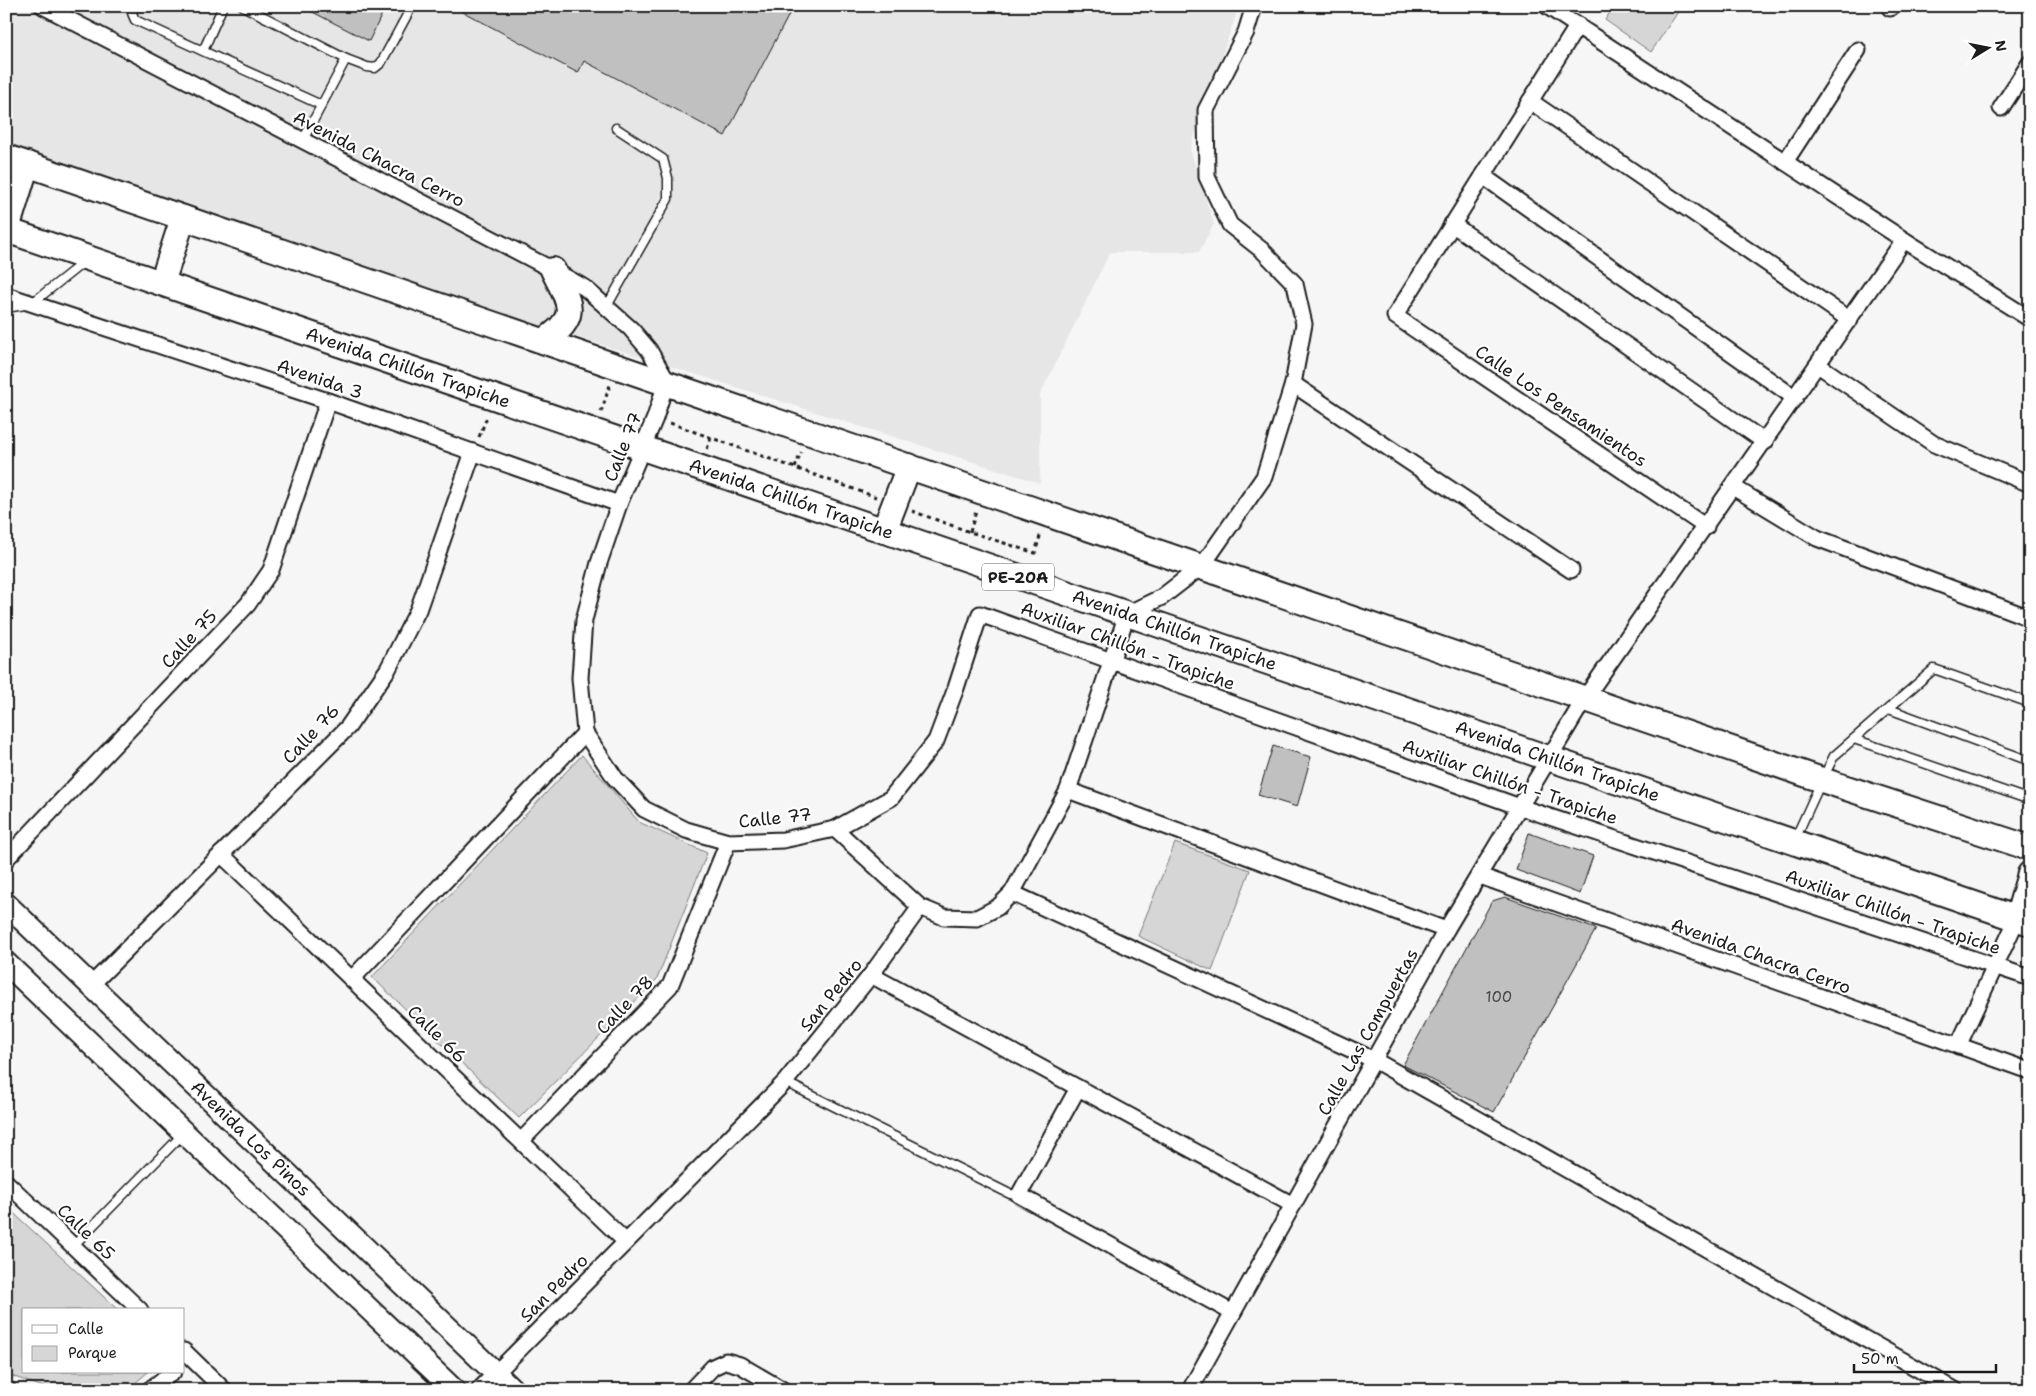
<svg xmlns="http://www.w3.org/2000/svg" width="2036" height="1396" font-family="'Shantell Sans',sans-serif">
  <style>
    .built { fill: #e6e6e6 }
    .park { fill: #d6d6d6; stroke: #797979 }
    .building { fill: #c0c0c0; stroke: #1c1c1c }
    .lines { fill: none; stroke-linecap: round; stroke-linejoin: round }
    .lane-casing { stroke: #1c1c1c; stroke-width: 11 }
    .street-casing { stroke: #1c1c1c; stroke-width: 19 }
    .secondary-casing { stroke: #1c1c1c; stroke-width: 25 }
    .primary-casing { stroke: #1c1c1c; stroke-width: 28 }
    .path { stroke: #1c1c1c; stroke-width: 3; stroke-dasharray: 4 4; stroke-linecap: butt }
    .lane { stroke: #fff; stroke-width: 8 }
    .street { stroke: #fff; stroke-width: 15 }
    .secondary { stroke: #fff; stroke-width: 21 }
    .primary { stroke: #fff; stroke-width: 24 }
    .labels { text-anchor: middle; stroke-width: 4.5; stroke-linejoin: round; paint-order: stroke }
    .number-label { font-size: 15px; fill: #454545 }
    .shield { fill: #fff; stroke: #606060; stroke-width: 1 }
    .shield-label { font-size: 16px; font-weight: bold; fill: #1c1c1c }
    .street-label { font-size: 18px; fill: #1c1c1c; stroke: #fff }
  </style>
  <rect width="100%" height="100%" fill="#f6f6f6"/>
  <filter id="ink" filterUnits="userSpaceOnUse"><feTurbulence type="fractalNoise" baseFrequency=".02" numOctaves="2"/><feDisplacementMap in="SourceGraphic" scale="10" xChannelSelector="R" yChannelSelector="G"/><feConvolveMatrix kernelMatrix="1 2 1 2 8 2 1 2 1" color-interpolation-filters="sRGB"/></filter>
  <g filter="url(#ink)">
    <polygon class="built" points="6,6 1239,6 1190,149 1214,224 1199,252 1110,252 1040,395 1040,483 498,312 6,143"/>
    <g class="park">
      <polygon points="1614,6 1682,6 1651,52 1605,20"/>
      <polygon points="582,755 639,822 707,853 657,979 519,1118 372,977"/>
      <polygon points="1175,843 1250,870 1212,971 1138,936"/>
      <polygon points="6,1206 118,1310 24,1310 24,1372 148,1372 127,1390 52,1390 6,1374"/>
    </g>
    <g class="building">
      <polygon points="301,6 386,6 369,41"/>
      <polygon points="452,6 783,6 791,11 725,136 584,61 578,73"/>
      <polygon points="1273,746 1311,757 1297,807 1258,795"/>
      <polygon points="1529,833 1593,856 1580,894 1516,870"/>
      <polygon points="1505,897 1596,929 1494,1112 1403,1065 1492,901"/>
    </g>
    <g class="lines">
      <g class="lane-casing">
        <g id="lane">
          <polyline points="135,6 132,13 135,20 321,105"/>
          <polyline points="243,6 346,59 303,140"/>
          <polyline points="203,51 223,6"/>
          <polyline points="346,59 367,67 375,68 381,63 412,6"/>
          <polyline points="607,306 668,199 668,178 663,159 616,128"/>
          <polyline points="6,308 31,304 84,262"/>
          <polyline points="1889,709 2030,761"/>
          <polyline points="1854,739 2030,800"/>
          <polyline points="1795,839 1822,780 1834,756 1934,669 2030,703"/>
          <polyline points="785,1082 1010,1194 1019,1195"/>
          <polyline points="73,1246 183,1134"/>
        </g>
      </g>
      <g class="street-casing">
        <g id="street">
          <polyline points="43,6 553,270 585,288 631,329 649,350 664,376 664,389 655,418 619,504 599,563 584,620 580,678 585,733 615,778 644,809 686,830 728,842 783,840 835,829 891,798 936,741 956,688 980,614 1520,807 2030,978"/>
          <polyline points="1547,6 1904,240 2030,319"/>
          <polyline points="1890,8 1892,6"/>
          <polyline points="1578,25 1395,316 1706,527"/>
          <polyline points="1530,101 1850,320"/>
          <polyline points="2001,108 2030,63"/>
          <polyline points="1785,162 1858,50"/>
          <polyline points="1483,176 1795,398"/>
          <polyline points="1452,224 1765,442"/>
          <polyline points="6,295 328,401 619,504"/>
          <polyline points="1818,365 1934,444 2030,484"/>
          <polyline points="1293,384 1571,570"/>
          <polyline points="1733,487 1817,538 2030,618"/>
          <polyline points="1068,790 1446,930"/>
          <polyline points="835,829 920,907"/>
          <polyline points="221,854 626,1242"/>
          <polyline points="6,859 248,604 271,570 328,401"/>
          <polyline points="1480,876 2030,1071"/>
          <polyline points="1012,893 1374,1060 1955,1390"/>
          <polyline points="871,975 1293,1205"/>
          <polyline points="352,979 585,733"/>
          <polyline points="91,985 348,727 388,669 418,610 473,452"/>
          <polyline points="1958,1046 2017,919"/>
          <polyline points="1078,1088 1019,1195 1233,1313"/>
          <polyline points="521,1141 670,986 728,842"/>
          <polyline points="6,1182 140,1310"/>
          <polyline points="184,1351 224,1390"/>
          <polyline points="6,1389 8,1390"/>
          <polyline points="149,1390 173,1372"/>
          <polyline points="479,1390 785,1082 871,975 920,907 944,917 977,918 998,907 1012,893 1068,790 1127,614 1162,597 1202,566 1264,477 1293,384 1304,324 1295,284 1263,251 1230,225 1207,177 1206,110 1246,32 1254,6"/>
          <polyline points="691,1390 713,1367 726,1361 740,1365 783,1390"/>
          <polyline points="1190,1390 1446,930 1585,698 1904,240"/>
        </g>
      </g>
      <g class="secondary-casing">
        <g id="secondary">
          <path id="s1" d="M6,904L513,1390"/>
          <polyline points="6,963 454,1390"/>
        </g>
      </g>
      <g class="primary-casing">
        <g id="primary">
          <polyline points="6,157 1822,780 2030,848"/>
          <path id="s2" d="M6,230L2030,923"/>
          <polyline points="6,232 27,164"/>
          <polyline points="162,283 183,218"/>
          <path d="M544,341C581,316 570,304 553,270"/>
          <polyline points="884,531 909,466"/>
          <polyline points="2017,919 2030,874"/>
        </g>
      </g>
      <g class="path">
        <polyline points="601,412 610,385"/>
        <polyline points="670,423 876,497"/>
        <polyline points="479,437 487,417"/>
        <polyline points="707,449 711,438"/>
        <polyline points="795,468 801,452"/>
        <polyline points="912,511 970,532 1035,553 1041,533"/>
        <polyline points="970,532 976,511"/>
      </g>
      <use href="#lane" class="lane"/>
      <use href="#street" class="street"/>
      <use href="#secondary" class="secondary"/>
      <use href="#primary" class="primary"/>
    </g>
  </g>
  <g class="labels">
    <g class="number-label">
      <text x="1499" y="1002">100</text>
    </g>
    <rect class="shield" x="982" y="563.5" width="72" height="27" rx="4"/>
    <g class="shield-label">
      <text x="1018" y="583">PE-20A</text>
    </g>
    <g class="street-label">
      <text transform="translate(379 159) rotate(27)" y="6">Avenida Chacra Cerro</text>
      <text dy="6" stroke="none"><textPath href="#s2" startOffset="425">Avenida Chillón Trapiche</textPath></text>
      <text transform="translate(320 379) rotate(19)" y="6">Avenida 3</text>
      <text transform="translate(1561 406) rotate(34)" y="6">Calle Los Pensamientos</text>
      <text transform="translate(623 447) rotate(-68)" y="6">Calle 77</text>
      <text dy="6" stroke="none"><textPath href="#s2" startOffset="830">Avenida Chillón Trapiche</textPath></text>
      <text dy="6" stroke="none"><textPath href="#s2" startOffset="1235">Avenida Chillón Trapiche</textPath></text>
      <text transform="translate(189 639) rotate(-47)" y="6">Calle 75</text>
      <text transform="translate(1128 646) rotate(20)" y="6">Auxiliar Chillón - Trapiche</text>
      <text transform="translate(311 734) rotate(-47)" y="6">Calle 76</text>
      <text dy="6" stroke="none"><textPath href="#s2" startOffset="1640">Avenida Chillón Trapiche</textPath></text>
      <text transform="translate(1510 782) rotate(19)" y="6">Auxiliar Chillón - Trapiche</text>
      <text transform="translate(775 818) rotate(-6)" y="6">Calle 77</text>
      <text transform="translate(1893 912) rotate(19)" y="6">Auxiliar Chillón - Trapiche</text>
      <text transform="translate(1761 956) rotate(20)" y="6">Avenida Chacra Cerro</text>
      <text transform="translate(831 995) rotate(-51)" y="6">San Pedro</text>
      <text transform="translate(625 1005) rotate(-46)" y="6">Calle 78</text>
      <text transform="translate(1368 1032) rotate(-61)" y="6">Calle Las Compuertas</text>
      <text transform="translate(437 1034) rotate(44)" y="6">Calle 66</text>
      <text dy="6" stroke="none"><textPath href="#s1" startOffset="339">Avenida Los Pinos</textPath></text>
      <text transform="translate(86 1232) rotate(44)" y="6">Calle 65</text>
      <text transform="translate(554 1288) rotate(-45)" y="6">San Pedro</text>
    </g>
  </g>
  <rect width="2036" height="1396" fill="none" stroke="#fff" stroke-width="25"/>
  <rect x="12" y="12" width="2011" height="1371" fill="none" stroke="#1c1c1c" stroke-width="2" filter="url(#ink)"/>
  <rect x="22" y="1308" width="162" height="65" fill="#ffffff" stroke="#a4a4a4"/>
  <rect x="32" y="1325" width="25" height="8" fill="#ffffff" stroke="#a4a4a4"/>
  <text x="68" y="1334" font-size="15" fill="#1c1c1c">Calle</text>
  <rect x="32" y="1346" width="25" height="15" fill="#d6d6d6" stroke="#a4a4a4"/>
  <text x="68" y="1358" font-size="15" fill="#1c1c1c">Parque</text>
  <g transform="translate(1988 48) rotate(80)" stroke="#ffffff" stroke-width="4" paint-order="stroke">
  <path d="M0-4L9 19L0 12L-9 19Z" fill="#1c1c1c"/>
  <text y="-8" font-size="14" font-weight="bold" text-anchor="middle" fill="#1c1c1c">N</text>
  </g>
  <path d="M1854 1364v8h142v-8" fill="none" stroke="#1c1c1c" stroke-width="2.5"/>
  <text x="1861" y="1364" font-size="15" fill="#1c1c1c" stroke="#ffffff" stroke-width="4" paint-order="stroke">50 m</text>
</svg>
